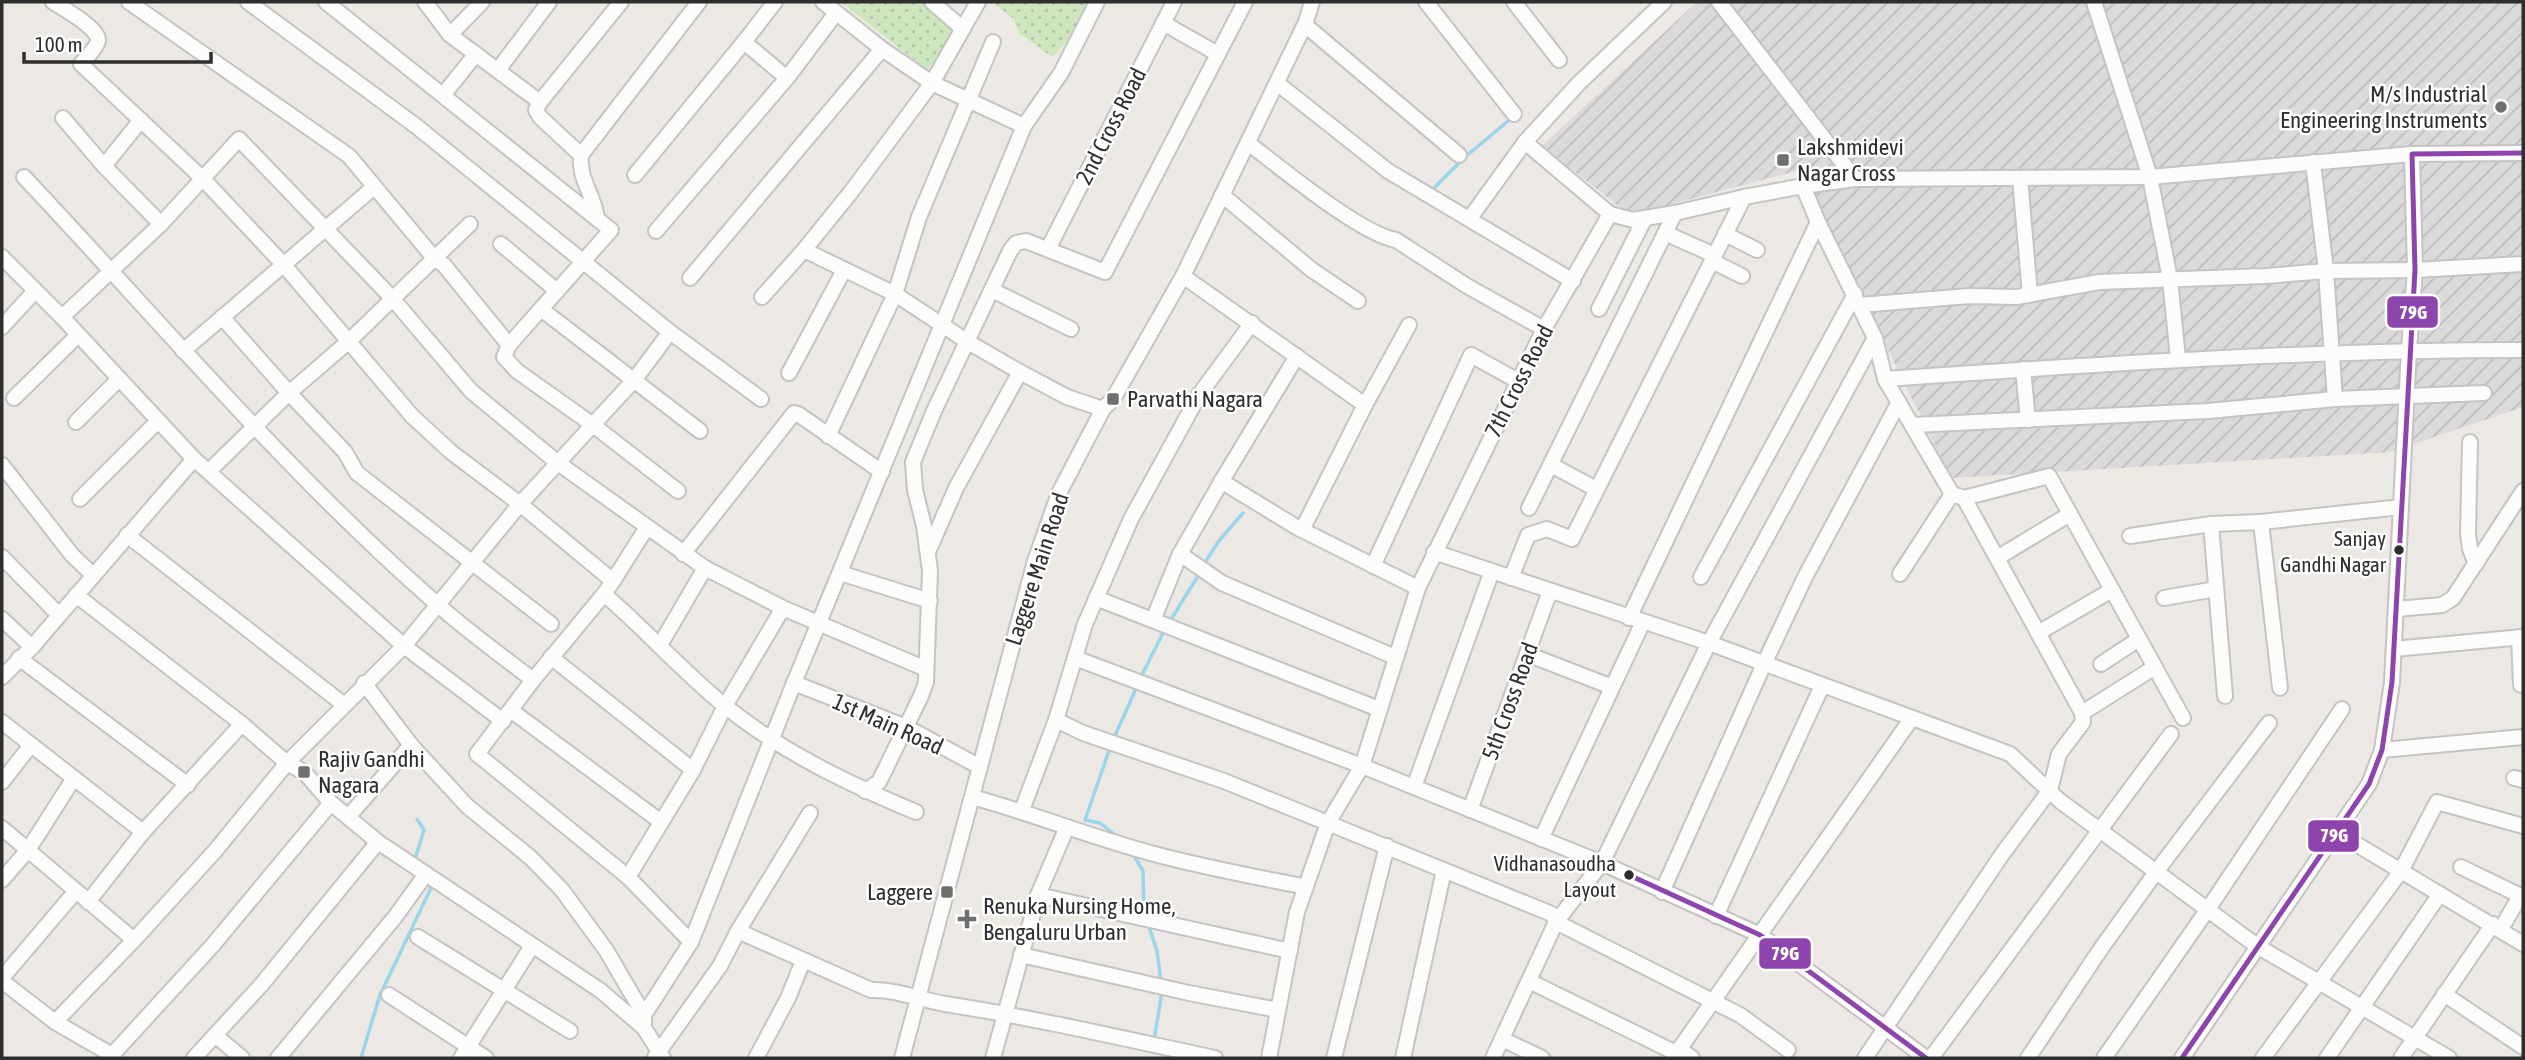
<svg xmlns="http://www.w3.org/2000/svg" width="2525" height="1060" font-family="'Asap Condensed',sans-serif">
  <style>
    .industrial { fill: url(#industrial-furrows) }
    .grass { fill: url(#grass-dots) }
    .lines { fill: none; stroke-linecap: round; stroke-linejoin: round }
    .stream { stroke: #99d6ec; stroke-width: 3.5 }
    .minor-casing { stroke: #c5c4c5; stroke-width: 18 }
    .minor { stroke: #fcfcfb; stroke-width: 14 }
    .bus-1-casing { stroke: #fff; stroke-width: 10 }
    .bus-1 { stroke: #8e44ad; stroke-width: 5 }
    .poi-dot { fill: #706f6e; stroke: #fff; stroke-width: 2.5 }
    .bus-dot { fill: #2e2e2e; stroke: #fff; stroke-width: 2.5 }
    .labels { text-anchor: middle; stroke-width: 5; stroke-linejoin: round; paint-order: stroke }
    .bus-label { font-size: 21px; fill: #2e2e2e; stroke: #fff; text-anchor: end }
    .poi-label { font-size: 23px; fill: #2e2e2e; stroke: #fff; text-anchor: start }
    .street-label { font-size: 23px; fill: #2e2e2e; stroke: #fff }
    .line-badge { stroke: #fff; stroke-width: 2.5 }
    .badge-label { font-size: 19px; text-anchor: middle; font-weight: bold; fill: #fff }
  </style>
  <defs>
    <pattern id="industrial-furrows" width="10" height="10" patternUnits="userSpaceOnUse" patternTransform="scale(1.75)"><rect width="10" height="10" fill="#dcd9db"/><path d="M-1 1l2-2M0 10L10 0M9 11l2-2" fill="none" stroke="#bdbbbc"/></pattern>
    <pattern id="grass-dots" width="8" height="8" patternUnits="userSpaceOnUse" patternTransform="scale(1.75)"><rect width="8" height="8" fill="#cee6be"/><path d="M2 2h.1M6 6h.1" fill="none" stroke="#b1c6a4" stroke-width="1.8" stroke-linecap="round"/></pattern>
  </defs>
  <rect width="100%" height="100%" fill="#ece8e4"/>
  <polygon class="industrial" points="1697,2 2523,2 2523,407 2390,452 1951,478 1800,170 1630,215 1542,146"/>
  <g class="grass">
    <polygon points="841,2 921,2 958,31 927,70"/>
    <polygon points="992,2 1091,2 1079,30 1052,57 1018,32 1014,19"/>
  </g>
  <g class="lines">
    <g class="stream">
      <polyline points="1434,188 1465,157 1513,117"/>
      <polyline points="1204,564 1218,542 1243,513"/>
      <polyline points="1170,621 1201,571"/>
      <polyline points="1141,677 1164,631"/>
      <polyline points="1114,738 1138,684"/>
      <polyline points="1111,745 1085,820 1100,823 1119,838"/>
      <polyline points="1133,854 1143,871 1144,913"/>
      <polyline points="414,862 424,830 417,819"/>
      <polyline points="1148,924 1157,951 1161,981"/>
      <polyline points="1154,1040 1162,992"/>
      <polyline points="361,1058 380,995 431,888 425,882"/>
    </g>
    <g class="minor-casing">
      <g id="minor">
        <path d="M53,2C63,8 101,30 98,41C96,49 86,58 81,64L202,178L283,264L412,416L451,452L520,504L613,581L604,594C646,630 683,672 725,706C782,752 849,784 916,812"/>
        <polyline points="129,2 349,156 434,258 444,265 509,345"/>
        <polyline points="248,2 416,126 670,332 761,399"/>
        <polyline points="326,2 611,230 509,345 504,357 517,371 593,425 678,491"/>
        <polyline points="425,2 450,35 540,102"/>
        <polyline points="823,2 882,49 932,83 1024,126"/>
        <polyline points="932,2 963,29"/>
        <polyline points="978,2 932,83 851,192 804,250 895,294 968,342 1020,372 1067,397 1103,409"/>
        <polyline points="1426,2 1514,114"/>
        <polyline points="1514,2 1559,60"/>
        <polyline points="1719,2 1855,179"/>
        <polyline points="2094,2 2150,177 2170,279 2178,359"/>
        <polyline points="1163,23 1218,54"/>
        <polyline points="1305,25 1459,155"/>
        <polyline points="450,35 482,2"/>
        <polyline points="744,42 787,78"/>
        <polyline points="498,70 549,2"/>
        <polyline points="1277,83 1388,171 1573,281"/>
        <polyline points="443,95 476,54"/>
        <polyline points="63,118 104,166 161,224"/>
        <polyline points="1525,142 1610,214 1633,220 1675,213 1744,197 1803,186"/>
        <path d="M1248,143C1280,167 1360,234 1396,240L1467,286L1544,329"/>
        <polyline points="581,155 699,2"/>
        <polyline points="2313,162 2326,271 2335,399"/>
        <polyline points="104,166 141,120"/>
        <polyline points="635,175 744,42 775,2"/>
        <path d="M24,177C160,321 288,474 437,604C467,631 501,655 533,680"/>
        <polyline points="2020,178 2030,295"/>
        <polyline points="1222,195 1312,270 1358,301"/>
        <polyline points="1470,218 1525,142 1579,83 1664,2"/>
        <path d="M597,219C595,196 578,179 581,155L540,117L536,110L540,102L621,2"/>
        <polyline points="656,231 787,78 836,13"/>
        <polyline points="1665,233 1714,255"/>
        <polyline points="1725,234 1757,250"/>
        <polyline points="501,244 557,291"/>
        <polyline points="1048,249 1174,2"/>
        <polyline points="2,257 62,317 194,459 404,646 503,721"/>
        <polyline points="1712,261 1742,276"/>
        <polyline points="1183,276 1365,405"/>
        <polyline points="690,278 882,49"/>
        <polyline points="992,290 1071,329"/>
        <polyline points="762,297 804,250"/>
        <polyline points="1860,305 1969,296 2017,297 2099,282 2266,276 2326,271 2415,270 2523,264"/>
        <polyline points="541,309 700,431"/>
        <polyline points="1599,309 1645,218"/>
        <polyline points="62,317 161,224 239,139 392,298 471,391 558,463 705,568 783,608 926,669"/>
        <polyline points="222,317 289,393 345,452 357,473 551,624"/>
        <polyline points="2,327 34,292"/>
        <polyline points="183,351 374,187"/>
        <polyline points="2023,369 2028,420"/>
        <polyline points="789,373 844,270"/>
        <path d="M1885,379C2098,364 2310,350 2523,350"/>
        <polyline points="14,398 78,335"/>
        <polyline points="76,422 118,380"/>
        <polyline points="1913,425 2208,411 2335,399 2484,393"/>
        <polyline points="828,436 895,294 919,217 993,42"/>
        <polyline points="2470,442 2468,534 2470,549 2476,564"/>
        <polyline points="2,465 72,555 93,575"/>
        <polyline points="1551,465 1596,489"/>
        <polyline points="209,471 289,393 348,342 470,224"/>
        <polyline points="1221,481 1298,528 1418,588"/>
        <polyline points="1964,498 2049,476 2183,718"/>
        <polyline points="80,499 158,421"/>
        <polyline points="1529,508 1675,213"/>
        <polyline points="2261,522 2401,507"/>
        <polyline points="2211,524 2225,696"/>
        <polyline points="1302,530 1365,405 1409,325"/>
        <polyline points="127,535 343,704"/>
        <polyline points="2130,536 2211,524 2261,522 2280,688"/>
        <polyline points="928,552 956,488 1020,372"/>
        <polyline points="1434,552 1709,643 2010,754 2060,801 2257,946 2449,1058"/>
        <polyline points="683,554 794,413 798,414 882,472"/>
        <polyline points="1180,554 1222,583 1395,657"/>
        <polyline points="2,557 59,615"/>
        <polyline points="1997,558 2070,514"/>
        <polyline points="1373,566 1471,355 1518,381"/>
        <polyline points="840,573 930,601"/>
        <polyline points="1900,574 1952,494"/>
        <polyline points="1701,577 1855,294"/>
        <polyline points="1511,578 1528,535 1547,529 1572,539 1744,197"/>
        <polyline points="613,581 647,527"/>
        <polyline points="604,594 533,680 477,754 628,877 691,942"/>
        <polyline points="76,595 242,724 287,763 304,772 331,803 378,842 601,991 644,1028 663,1058"/>
        <polyline points="1096,598 1379,709"/>
        <polyline points="2164,598 2216,589"/>
        <polyline points="2396,609 2442,605 2453,598 2523,491"/>
        <polyline points="1629,618 1818,222"/>
        <polyline points="2,619 32,647"/>
        <polyline points="1153,620 1180,554 1224,477 1297,356"/>
        <polyline points="2038,633 2112,590"/>
        <polyline points="2519,637 2521,685"/>
        <polyline points="660,645 705,568"/>
        <polyline points="2394,649 2523,637"/>
        <polyline points="1527,654 1612,687"/>
        <polyline points="551,657 693,770"/>
        <polyline points="19,658 188,785"/>
        <polyline points="1075,658 1362,766 1602,863 1760,935 1926,1058"/>
        <polyline points="2101,664 2139,639"/>
        <polyline points="2,677 32,647 194,459"/>
        <polyline points="794,683 906,727 980,767"/>
        <polyline points="512,711 661,822"/>
        <polyline points="2082,713 2155,667"/>
        <polyline points="1056,720 1083,733 1224,781 1552,914 1556,922 1740,1015 1788,1050"/>
        <polyline points="2,722 143,832"/>
        <polyline points="411,745 467,806 531,858 562,890 606,950 644,1015"/>
        <polyline points="2382,750 2523,737"/>
        <polyline points="2514,778 2523,780"/>
        <polyline points="2,782 31,745"/>
        <polyline points="1414,787 1492,571"/>
        <polyline points="865,791 879,782 921,696 926,682 930,571 924,526 915,490 913,462 934,411 1010,251 1016,243 1026,241 1105,272 1245,2"/>
        <path d="M972,797C1035,814 1095,839 1158,855C1207,868 1257,877 1306,887"/>
        <polyline points="1022,810 1056,720 1085,624 1131,519 1199,395 1252,323"/>
        <polyline points="1470,810 1550,591"/>
        <polyline points="348,817 411,745 364,683"/>
        <polyline points="2,828 134,940"/>
        <polyline points="2336,832 2523,944"/>
        <polyline points="1541,839 1643,622"/>
        <polyline points="2461,867 2523,897"/>
        <polyline points="628,877 693,770 725,706 783,608"/>
        <polyline points="2,880 28,850 74,778"/>
        <polyline points="1662,892 1764,664 1805,577 1899,402"/>
        <polyline points="1038,895 1290,951"/>
        <polyline points="88,902 143,832 242,724"/>
        <polyline points="1716,916 1822,686"/>
        <polyline points="2501,929 2520,896"/>
        <polyline points="738,931 810,813"/>
        <polyline points="418,937 570,1031"/>
        <polyline points="1021,955 1189,993 1278,1010"/>
        <polyline points="2,978 76,891"/>
        <polyline points="2,981 55,1022 112,1055 114,1058"/>
        <polyline points="1529,981 1676,1053"/>
        <polyline points="2444,994 2523,1047"/>
        <polyline points="389,995 486,1058"/>
        <polyline points="55,1022 134,940 215,851 287,763 404,646 520,504 635,379 670,332"/>
        <polyline points="644,1028 644,1015 691,942 794,683 1024,126 1061,73 1097,2"/>
        <polyline points="215,1035 242,1058"/>
        <polyline points="1502,1039 1542,1058"/>
        <polyline points="1679,1049 1692,1058"/>
        <polyline points="112,1055 212,946 331,803"/>
        <path d="M655,1057L720,966L738,931L871,990C896,989 921,1000 945,1004C1036,1018 1125,1039 1215,1058"/>
        <polyline points="194,1058 262,984 378,842"/>
        <polyline points="278,1058 395,917 426,874"/>
        <polyline points="461,1058 532,946"/>
        <polyline points="756,1058 788,998 803,961"/>
        <polyline points="902,1058 1035,561 1059,493 1103,409 1113,399 1183,276 1306,22 1312,2"/>
        <polyline points="993,1058 1038,895 1067,827"/>
        <polyline points="1269,1058 1297,912 1328,823 1362,766 1418,588 1544,329 1610,214"/>
        <polyline points="1334,1058 1387,846"/>
        <polyline points="1403,1058 1444,870"/>
        <polyline points="1493,1058 1556,922 1602,863 1709,643 1875,338 1818,222 1803,186 1855,179 2150,177 2412,154 2523,153"/>
        <polyline points="1673,1058 1912,718"/>
        <polyline points="1865,1058 2003,853 2050,790 2059,754 2083,722 2082,713 1964,498 1952,494 1885,379 1875,338"/>
        <polyline points="1931,1058 2171,734"/>
        <polyline points="2028,1058 2100,950 2156,872 2269,723"/>
        <polyline points="2104,1058 2208,909 2342,709"/>
        <polyline points="2182,1058 2369,784 2382,750 2392,682 2409,349 2415,270 2412,154"/>
        <polyline points="2263,1058 2401,871 2437,802 2523,826"/>
        <polyline points="2327,1058 2440,894"/>
        <polyline points="2401,1058 2493,924"/>
      </g>
    </g>
    <use href="#minor" class="minor"/>
    <g class="bus-1-casing">
      <g id="bus-1">
        <polyline points="1629,875 1760,935 1926,1058"/>
        <polyline points="2182,1058 2369,784 2382,750 2392,682 2415,270 2412,154 2523,153"/>
      </g>
    </g>
    <use href="#bus-1" class="bus-1"/>
  </g>
  <g class="poi-dot">
    <circle cx="2501" cy="107" r="7"/>
    <rect x="1776" y="153" width="14" height="14" rx="3.5"/>
    <rect x="1106" y="392" width="14" height="14" rx="3.5"/>
    <rect x="297" y="765" width="14" height="14" rx="3.5"/>
    <rect x="940" y="885" width="14" height="14" rx="3.5"/>
    <path d="M963.5 908.5h7v7h7v7h-7v7h-7v-7h-7v-7h7z"/>
  </g>
  <g class="bus-dot">
    <circle cx="2399" cy="550" r="6"/>
    <circle cx="1629" cy="875" r="6"/>
  </g>
  <g class="labels">
    <g class="bus-label">
      <text x="2386" y="546">Sanjay<tspan x="2386" dy="26">Gandhi Nagar</tspan></text>
      <text x="1616" y="871">Vidhanasoudha<tspan x="1616" dy="26">Layout</tspan></text>
    </g>
    <g class="poi-label">
      <text x="2487" y="102" text-anchor="end">M/s Industrial<tspan x="2487" dy="26">Engineering Instruments</tspan></text>
      <text x="1797" y="155">Lakshmidevi<tspan x="1797" dy="26">Nagar Cross</tspan></text>
      <text x="1127" y="407">Parvathi Nagara</text>
      <text x="318" y="767">Rajiv Gandhi<tspan x="318" dy="26">Nagara</tspan></text>
      <text x="933" y="900" text-anchor="end">Laggere</text>
      <text x="983" y="914">Renuka Nursing Home,<tspan x="983" dy="26">Bengaluru Urban</tspan></text>
    </g>
    <g class="street-label">
      <text transform="translate(1111 126) rotate(-63)" y="8">2nd Cross Road</text>
      <text transform="translate(1519 381) rotate(-63)" y="8">7th Cross Road</text>
      <text transform="translate(1037 569) rotate(-72)" y="8">Laggere Main Road</text>
      <text transform="translate(1510 701) rotate(-70)" y="8">5th Cross Road</text>
      <text transform="translate(888 724) rotate(24)" y="8">1st Main Road</text>
    </g>
  </g>
  <g class="line-badge">
    <rect x="2386" y="295" width="53" height="34" rx="7" fill="#8e44ad"/>
    <rect x="2307" y="819" width="53" height="34" rx="7" fill="#8e44ad"/>
    <rect x="1758" y="937" width="54" height="33" rx="7" fill="#8e44ad"/>
  </g>
  <g class="badge-label">
    <text x="2413" y="319">79G</text>
    <text x="2334" y="842">79G</text>
    <text x="1785" y="960">79G</text>
  </g>
  <rect width="2525" height="1060" fill="none" stroke="#2e2e2e" stroke-width="7"/>
  <path d="M24 52v10h187v-10" fill="none" stroke="#2e2e2e" stroke-width="3.5"/>
  <text x="35" y="52" font-size="21" fill="#2e2e2e" stroke="#ffffff" stroke-width="5" paint-order="stroke">100 m</text>
</svg>
